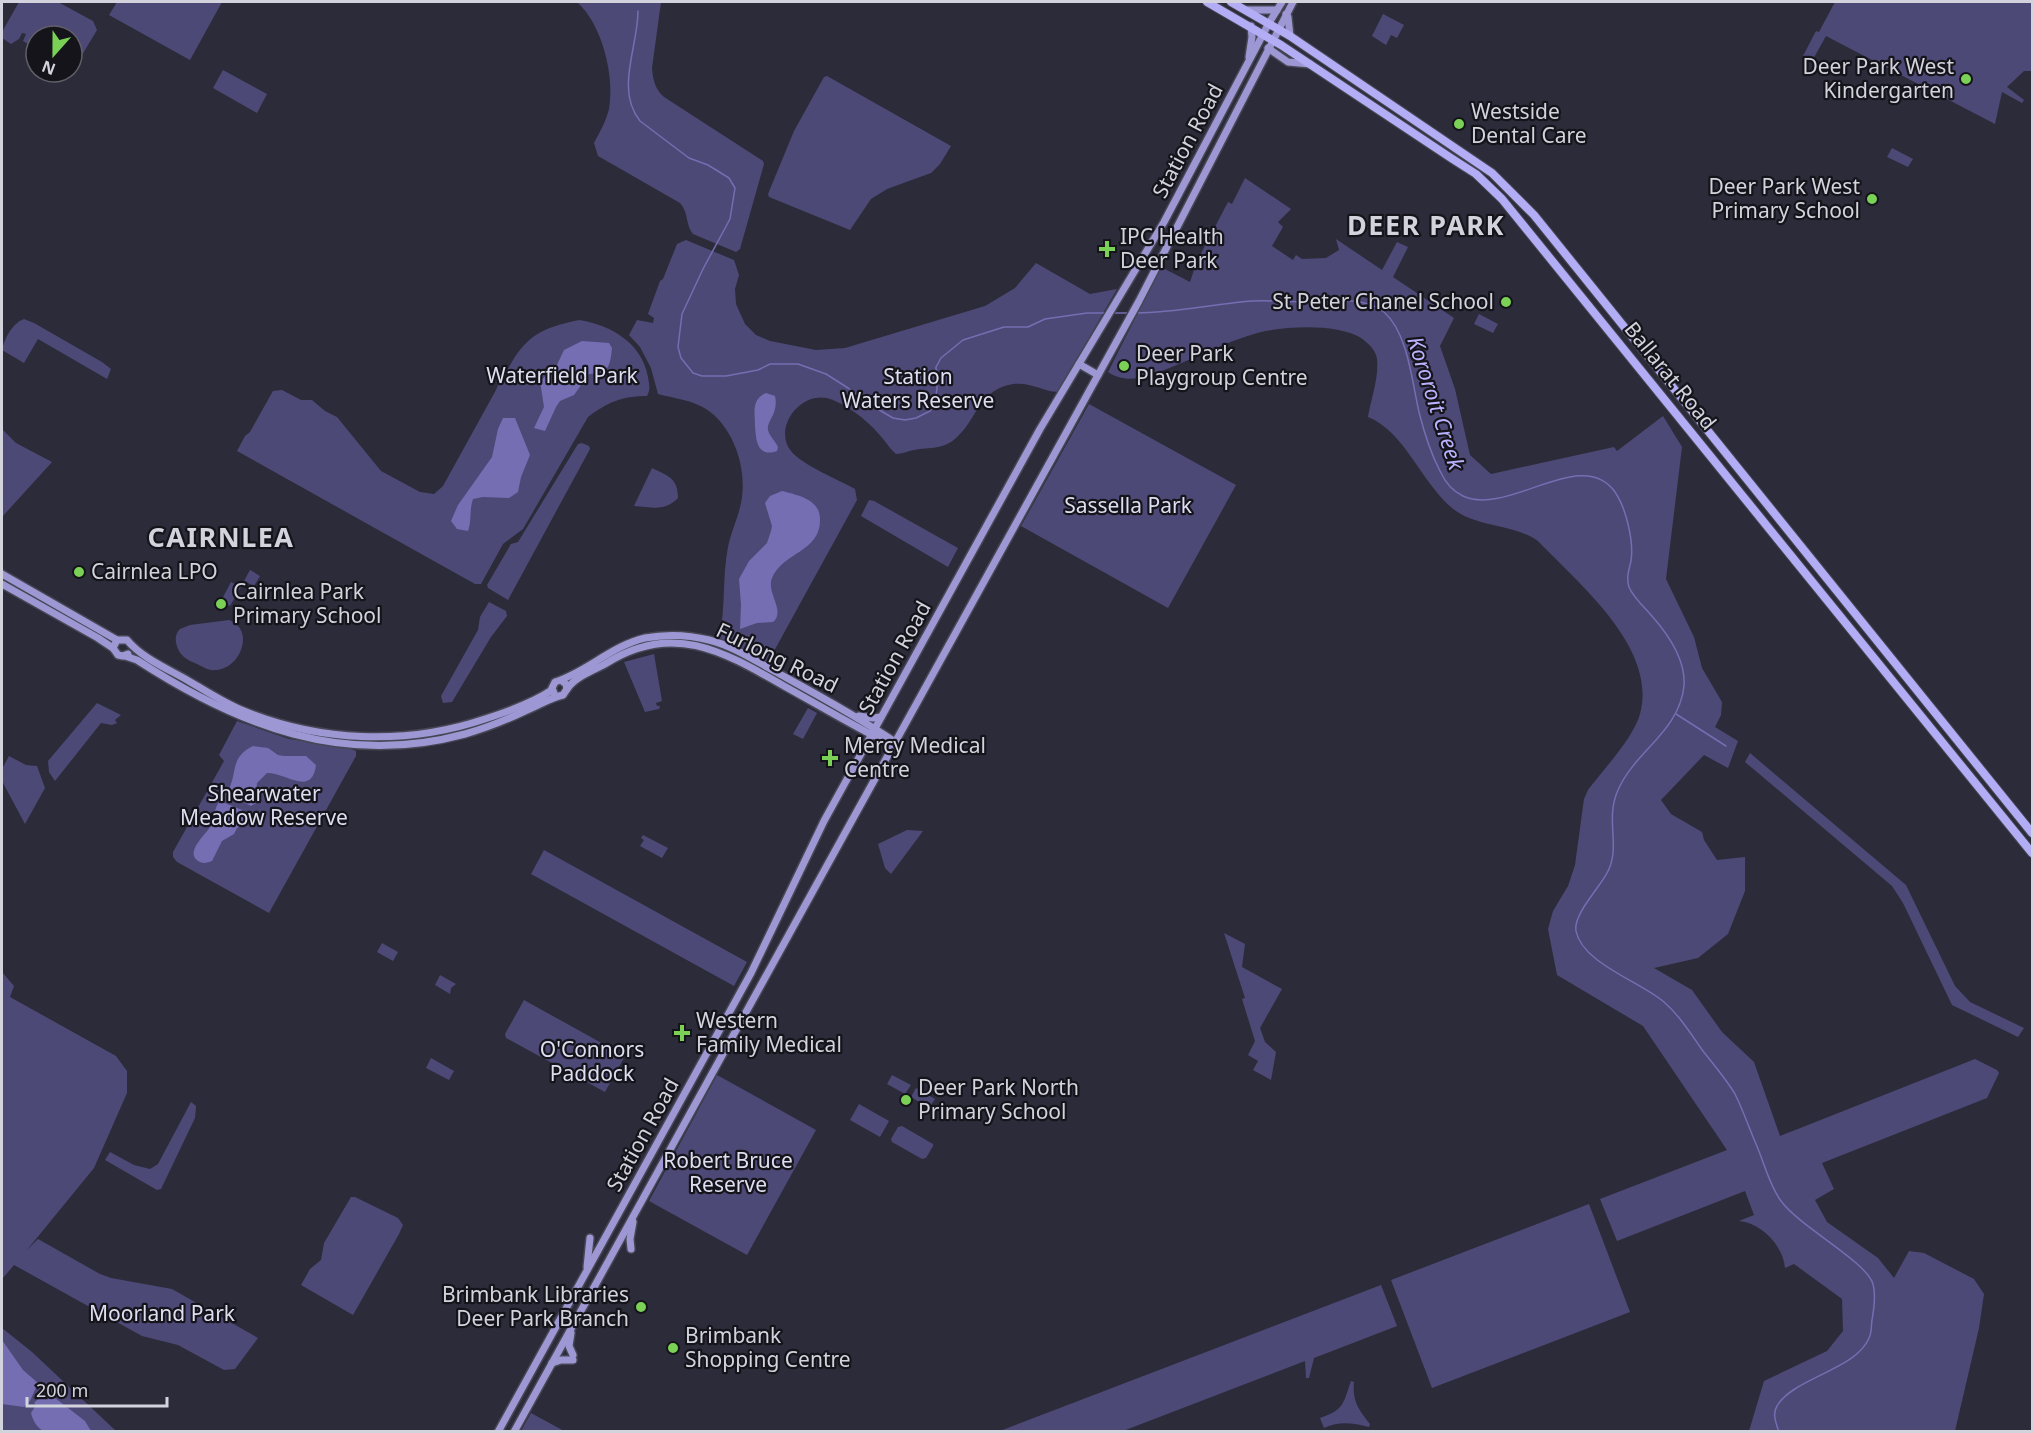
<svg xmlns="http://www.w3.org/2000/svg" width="2034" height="1433" font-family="'Noto Sans',sans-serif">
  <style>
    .green { fill: #4d4976 }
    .water { fill: #756eb2 }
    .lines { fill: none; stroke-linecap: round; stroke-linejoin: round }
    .stream { stroke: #756eb2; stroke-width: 1.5 }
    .major-casing { stroke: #474654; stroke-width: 10 }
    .highway-casing { stroke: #474654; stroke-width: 10 }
    .major { stroke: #9d98d4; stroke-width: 7 }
    .highway { stroke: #b3adf5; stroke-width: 8 }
    .poi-dot { fill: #7bd156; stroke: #15141b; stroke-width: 2 }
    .labels { text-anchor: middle; stroke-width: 4.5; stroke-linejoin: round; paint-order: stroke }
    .poi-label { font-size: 21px; fill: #d3d3dd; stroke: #15141b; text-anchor: start }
    .street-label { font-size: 21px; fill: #d3d3dd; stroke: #15141b }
    .park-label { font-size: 21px; fill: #dedef1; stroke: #15141b }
    .water-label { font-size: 22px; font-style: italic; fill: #b9b3ff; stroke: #15141b }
    .district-label { font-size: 27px; font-weight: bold; letter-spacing: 1.5px; fill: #d3d3dd; stroke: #15141b }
  </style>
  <rect width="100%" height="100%" fill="#2c2b3a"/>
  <g class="green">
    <polygon points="19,2 58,2 93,21 97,30 73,70 72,36 36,36 36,49 23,41 26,34 22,33 19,39 11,44 2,38 2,32"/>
    <polygon points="117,2 222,2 190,60 109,15"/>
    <path d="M577,2H661L652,68C653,80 655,89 664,97L763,161L764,164L740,249L736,252L693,234C685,224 689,213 680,203L598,156L594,143C600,132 606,121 609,109C615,76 602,24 577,2Z"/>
    <polygon points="1835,2 2032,2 2032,71 2024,71 2007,87 2024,100 2022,103 2002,92 1995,124 1826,36 1812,61 1803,56 1816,31 1819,32"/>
    <polygon points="1383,14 1404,25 1397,38 1391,35 1386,45 1372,36"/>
    <polygon points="223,70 267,94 257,113 213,88"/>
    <polygon points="827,76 951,146 940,164 931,173 887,189 871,199 850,230 769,197 768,194 794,131 824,77"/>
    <polygon points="1892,148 1913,159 1908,167 1887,157"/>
    <path d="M1245,178L1291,209L1278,222L1283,227L1272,246L1293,260L1296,255L1302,259L1326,258L1339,250L1336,239L1382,270L1397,242L1408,247L1393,277L1454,318L1440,346L1455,389L1470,455L1491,474L1614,447L1617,451L1663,416L1682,447L1666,579L1694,637L1702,668L1722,702L1721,715L1715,727L1738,741L1728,768L1704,755L1661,800L1671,814L1702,832L1704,840L1717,860L1745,857V891L1728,934L1698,958L1654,968L1692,990L1722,1032L1754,1062L1780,1136L1975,1059L1997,1070L1999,1073L1987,1098L1822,1163L1834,1189L1815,1200L1827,1222L1878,1258L1894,1278L1909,1251L1924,1253L1974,1279L1984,1294L1979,1328L1955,1431H1749L1764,1381L1827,1351L1843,1331L1842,1299L1794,1264L1785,1268C1783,1245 1761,1223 1739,1221L1754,1215L1745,1191L1617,1241L1600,1199L1727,1150L1643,1026L1557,975L1548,929L1553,911L1568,886L1575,865L1584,799L1588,790C1603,770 1634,737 1640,714C1658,648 1579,584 1538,541C1512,523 1476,528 1452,508C1422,483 1404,431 1368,417C1371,399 1379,378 1377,359C1376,350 1368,343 1361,338C1337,323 1280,326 1254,334C1216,345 1176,369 1138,378C1128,380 1116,378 1108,372L1161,267L1190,282L1197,261L1228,202L1232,204Z"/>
    <path d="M686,240L734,260L739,275L735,289L736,304L745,324L756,335L770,341L816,350L845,348L985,306L1015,288L1036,263L1090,294L1117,289L1058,392C1040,391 1029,380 1008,385C977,394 977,419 957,437C944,450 930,447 914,450C908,451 902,454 896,454C891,450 888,445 884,440C870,423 854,409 833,400C802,387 772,428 791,451C802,465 839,480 855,489L857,500L768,662L719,638C726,608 722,577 728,547C731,532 738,518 741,503C748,470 734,427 706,409C692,400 673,398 658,394L651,368L640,347L629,335L637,320L653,323L654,318L648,314L660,281L663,279L677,244Z"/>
    <polygon points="1479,314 1498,324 1493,333 1474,324"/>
    <path d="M24,319L34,323L102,362L111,369L107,379L38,339L24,363L2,350C4,340 12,323 24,319Z"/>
    <path d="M579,320C611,325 642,343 648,377C649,384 651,389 647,396C622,396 608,402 588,417L523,529L503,544L481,584H475L237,451L245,436L250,432L273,391L282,390L301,400H312L325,411L337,417L381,471L420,492L434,494L443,486L496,390C499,382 503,377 508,369C526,335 542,328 579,320Z"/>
    <polygon points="1089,404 1236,485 1168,608 1021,526"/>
    <polygon points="2,429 16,443 52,462 2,517"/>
    <polygon points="582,443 589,446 590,449 508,600 488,588 487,585 511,544 518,542 578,444"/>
    <path d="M652,468C668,476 678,478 678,498C664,512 652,507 634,506Z"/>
    <polygon points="869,500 874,501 958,548 948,567 861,516"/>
    <polygon points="250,570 260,576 254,586 244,581"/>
    <polygon points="231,582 241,587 230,606 221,601"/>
    <polygon points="489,602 506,611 507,616 491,637 452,702 443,703 441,696 478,630 480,617"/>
    <path d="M229,620C256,630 240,670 215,670C209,671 203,667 197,664C190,661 183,658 179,651C175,643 174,635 180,629L190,625Z"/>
    <polygon points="654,654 662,701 656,703 657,706 660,706 659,709 645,712 624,662"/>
    <polygon points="97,703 121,715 115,720 117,723 112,725 101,723 55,781 49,772 48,761"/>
    <polygon points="808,708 817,713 803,739 793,734"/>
    <polygon points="237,721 289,739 343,746 356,751 356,756 269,913 177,862 173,857 173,852 224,761 219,755"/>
    <polygon points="1750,753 1906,885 1955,986 1970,1002 2024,1028 2018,1037 1952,1005 1903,903 1892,886 1745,762"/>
    <polygon points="9,756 26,765 37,766 45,788 25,824 2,781 2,769"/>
    <polygon points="907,830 923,831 891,874 885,868 878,844"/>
    <polygon points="643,835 668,848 662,858 640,846 644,840 641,838"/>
    <polygon points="544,850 747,962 734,986 531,874"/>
    <polygon points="1224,933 1245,944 1242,967 1282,989 1260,1028 1265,1042 1276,1052 1271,1080 1253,1070 1258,1061 1248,1055 1255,1041 1242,999 1245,998"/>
    <polygon points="382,943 398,952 393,961 377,952"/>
    <polygon points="2,972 14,986 10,997 116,1056 127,1071 127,1093 94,1168 27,1250 38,1239 100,1274 111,1278 172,1289 258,1338 235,1369 224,1370 178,1345 142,1336 14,1265 2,1279"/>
    <polygon points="440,975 456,984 451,988 450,994 435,985"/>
    <polygon points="524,1000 625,1056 605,1092 506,1038 505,1034"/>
    <polygon points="431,1058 454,1071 449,1080 426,1068"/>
    <polygon points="717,1075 816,1130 747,1255 649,1201"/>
    <polygon points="892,1075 911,1085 905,1094 887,1084"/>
    <polygon points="916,1088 935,1099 929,1108 911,1097"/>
    <polygon points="191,1102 196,1106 195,1118 161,1189 157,1190 105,1160 110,1152 134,1165 150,1169 158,1164"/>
    <polygon points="859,1104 889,1121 880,1137 850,1120"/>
    <polygon points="902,1126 933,1144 933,1146 926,1158 922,1159 892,1142 891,1139 898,1127"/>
    <polygon points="351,1197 355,1197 398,1218 403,1225 399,1234 353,1315 301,1285 310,1269 321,1260 324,1243"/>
    <polygon points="1589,1204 1630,1312 1432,1388 1391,1280"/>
    <polygon points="1381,1285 1397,1326 1314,1358 1309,1378 1306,1378 1305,1361 1123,1431 1000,1431"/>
    <polygon points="2,1328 32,1352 116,1431 2,1431"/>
    <path d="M1351,1381L1354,1382C1352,1401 1359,1410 1370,1424L1369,1427C1352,1423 1340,1421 1324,1428L1320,1418C1344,1410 1343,1404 1351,1381Z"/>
    <polygon points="531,1413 564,1431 521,1431"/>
  </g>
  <g class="water">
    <path d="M582,341L609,343L612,348C610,367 609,373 589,374L574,395L560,401L556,407L545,431L534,428L544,407L540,381L556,367L564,350Z"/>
    <path d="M766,393L775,396C779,414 766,421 768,430C769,435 775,441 778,447L777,451C757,458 756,440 755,426C755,413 751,399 766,393Z"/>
    <path d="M503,418H515L530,455L521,477L518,492L509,498L483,497L473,499C469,511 472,520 468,531L457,529L451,521L458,505L492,457L498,429Z"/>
    <path d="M782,491C797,495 820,499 820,519C821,552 783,552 772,578C766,593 786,611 773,622L757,623L740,629L741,605L739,579L749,561L767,543L771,531L772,526L765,503L770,496Z"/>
    <path d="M253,746L268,748L278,755L284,756H306L316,765C312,797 287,773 267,773L257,783L256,803L251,806L241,801L234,802L226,794C239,775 228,758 253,746Z"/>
    <path d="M220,801L242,810L246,815L247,820L244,824L237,828L234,834L222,841L212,861C207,863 203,864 198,861C184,851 208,833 212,824C215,815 214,808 220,801Z"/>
    <polygon points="2,1340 23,1370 38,1383 30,1401 24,1407 2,1404"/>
    <path d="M46,1391L85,1421L91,1431L45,1432C37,1428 33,1421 31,1413L36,1405L34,1403Z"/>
  </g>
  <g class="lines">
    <g class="stream">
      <path d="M638,11C638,47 615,90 640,121L689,158L708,165L729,178L735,188L730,219L703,269L682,314L678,347L681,358L693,373L702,376H726L758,370L770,364H798L826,374L848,388L869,404L893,418L905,420L916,418L930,411L934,405L937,389L936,367L941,358L963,340L1004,327H1028L1045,319L1087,313H1107"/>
      <polyline points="1112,313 1128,313"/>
      <path d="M1136,313C1175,313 1213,304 1252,301C1270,300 1288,302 1305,302C1329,301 1365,296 1384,312C1408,333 1412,382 1419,412C1424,432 1430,452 1440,471C1445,482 1452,491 1463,496C1508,517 1582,445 1615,492C1626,508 1634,541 1631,561C1629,570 1626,577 1629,587C1633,597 1644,607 1651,615C1668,634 1686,660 1684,686C1679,732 1635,751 1618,790C1605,819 1620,844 1609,869C1602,886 1573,913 1576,931C1582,963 1641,982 1664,1002C1680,1016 1691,1034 1703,1051C1714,1065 1726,1079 1735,1094C1743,1110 1749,1128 1756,1144C1764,1162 1769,1185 1781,1201C1800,1227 1866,1261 1873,1284C1876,1295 1874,1309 1872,1320C1871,1326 1872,1332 1869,1338C1856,1370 1793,1378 1777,1406C1772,1414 1776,1423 1779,1432"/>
      <polyline points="1676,714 1726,746"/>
    </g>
    <g class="major-casing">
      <g id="major">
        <polyline points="1246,10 1277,10"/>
        <polyline points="1286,14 1288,17 1290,36"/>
        <polyline points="1268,48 1288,62 1310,64"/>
        <polyline points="1249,57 1252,37 1251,26"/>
        <polyline points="1079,364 1098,375"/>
        <polyline points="2,574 117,640"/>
        <polyline points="2,584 98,638 113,648 118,655 123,656 128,654"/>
        <path d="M113,648L117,640H127C142,658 166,668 187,680C204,690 221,701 239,709C317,742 405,746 485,719C507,712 533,703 552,690"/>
        <path d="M125,656L137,660C239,726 343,767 465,734C486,728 506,720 525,711C538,706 549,698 563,695L567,689L566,684L562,681"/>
        <path d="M567,689C575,677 592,671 605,664C672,621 723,651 784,686C813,702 842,719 872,735L889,740"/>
        <path d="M554,693L552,688L555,682C587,672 611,646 645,638C666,634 689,635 709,640C733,646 754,660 776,672C816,694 857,716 895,742"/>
        <polyline points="859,716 873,718 881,717"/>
        <polyline points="631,1249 630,1239 633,1222"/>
        <polyline points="587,1267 590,1238"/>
        <polyline points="571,1333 569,1346 573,1355"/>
        <polyline points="552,1363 561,1360 573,1360"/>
        <polyline points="498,1432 751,973 824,821 1040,429 1164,222 1269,23 1282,2"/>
        <polyline points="514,1432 1139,301 1293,2"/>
      </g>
    </g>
    <g class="highway-casing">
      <g id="highway">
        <polyline points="1207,2 1281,45 1451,158 1476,174 1502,199 2032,853"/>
        <polyline points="1231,2 1290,36 1492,173 1534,215 2032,833"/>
      </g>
    </g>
    <use href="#major" class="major"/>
    <use href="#highway" class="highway"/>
  </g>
  <g class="poi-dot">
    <circle cx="1966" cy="79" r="6"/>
    <circle cx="1459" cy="124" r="6"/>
    <circle cx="1872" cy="199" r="6"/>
    <path d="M1104 240h6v6h6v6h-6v6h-6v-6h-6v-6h6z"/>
    <circle cx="1506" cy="302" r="6"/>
    <circle cx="1124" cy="366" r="6"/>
    <circle cx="79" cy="572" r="6"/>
    <circle cx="221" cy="604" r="6"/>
    <path d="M827 749h6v6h6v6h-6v6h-6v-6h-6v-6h6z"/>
    <path d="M679 1024h6v6h6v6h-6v6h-6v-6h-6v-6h6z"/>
    <circle cx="906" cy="1100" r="6"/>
    <circle cx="641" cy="1307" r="6"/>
    <circle cx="673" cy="1348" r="6"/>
  </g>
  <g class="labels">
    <g class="poi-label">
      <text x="1954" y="74" text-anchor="end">Deer Park West<tspan x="1954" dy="24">Kindergarten</tspan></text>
      <text x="1471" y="119">Westside<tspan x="1471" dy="24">Dental Care</tspan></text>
      <text x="1860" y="194" text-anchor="end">Deer Park West<tspan x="1860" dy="24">Primary School</tspan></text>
      <text x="1120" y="244">IPC Health<tspan x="1120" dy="24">Deer Park</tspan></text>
      <text x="1494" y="309" text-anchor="end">St Peter Chanel School</text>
      <text x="1136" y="361">Deer Park<tspan x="1136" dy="24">Playgroup Centre</tspan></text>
      <text x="91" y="579">Cairnlea LPO</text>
      <text x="233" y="599">Cairnlea Park<tspan x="233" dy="24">Primary School</tspan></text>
      <text x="844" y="753">Mercy Medical<tspan x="844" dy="24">Centre</tspan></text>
      <text x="696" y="1028">Western<tspan x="696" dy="24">Family Medical</tspan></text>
      <text x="918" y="1095">Deer Park North<tspan x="918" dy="24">Primary School</tspan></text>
      <text x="629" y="1302" text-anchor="end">Brimbank Libraries<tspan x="629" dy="24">Deer Park Branch</tspan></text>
      <text x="685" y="1343">Brimbank<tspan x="685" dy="24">Shopping Centre</tspan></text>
    </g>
    <g class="street-label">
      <text transform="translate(1188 141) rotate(-62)" y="7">Station Road</text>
      <text transform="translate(1670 376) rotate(51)" y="7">Ballarat Road</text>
      <text transform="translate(777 658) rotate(26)" y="7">Furlong Road</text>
      <text transform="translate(895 658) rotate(-61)" y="7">Station Road</text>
      <text transform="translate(643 1135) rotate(-61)" y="7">Station Road</text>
    </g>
    <g class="park-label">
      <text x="562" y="383">Waterfield Park</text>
      <text x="918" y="384">Station<tspan x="918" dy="24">Waters Reserve</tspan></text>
      <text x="1128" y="513">Sassella Park</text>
      <text x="264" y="801">Shearwater<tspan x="264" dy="24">Meadow Reserve</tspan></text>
      <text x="592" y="1057">O'Connors<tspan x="592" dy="24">Paddock</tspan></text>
      <text x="728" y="1168">Robert Bruce<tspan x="728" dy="24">Reserve</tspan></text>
      <text x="162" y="1321">Moorland Park</text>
    </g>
    <g class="water-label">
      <text transform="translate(1436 403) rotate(72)" y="8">Kororoit Creek</text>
    </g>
    <g class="district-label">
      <text x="1426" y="235">DEER PARK</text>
      <text x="221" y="547">CAIRNLEA</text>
    </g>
  </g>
  <rect width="2034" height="1433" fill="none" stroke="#d3d3dd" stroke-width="6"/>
  <g transform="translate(54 54) rotate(201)"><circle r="28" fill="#15141b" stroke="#616069" stroke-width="1.5"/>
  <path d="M0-4.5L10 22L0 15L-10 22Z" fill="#7bd156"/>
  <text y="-9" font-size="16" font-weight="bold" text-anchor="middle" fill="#d3d3dd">N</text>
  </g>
  <path d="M27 1397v9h140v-9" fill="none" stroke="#d3d3dd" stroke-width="3"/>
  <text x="36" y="1397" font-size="18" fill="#d3d3dd" stroke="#15141b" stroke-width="4.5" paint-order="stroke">200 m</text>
</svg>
